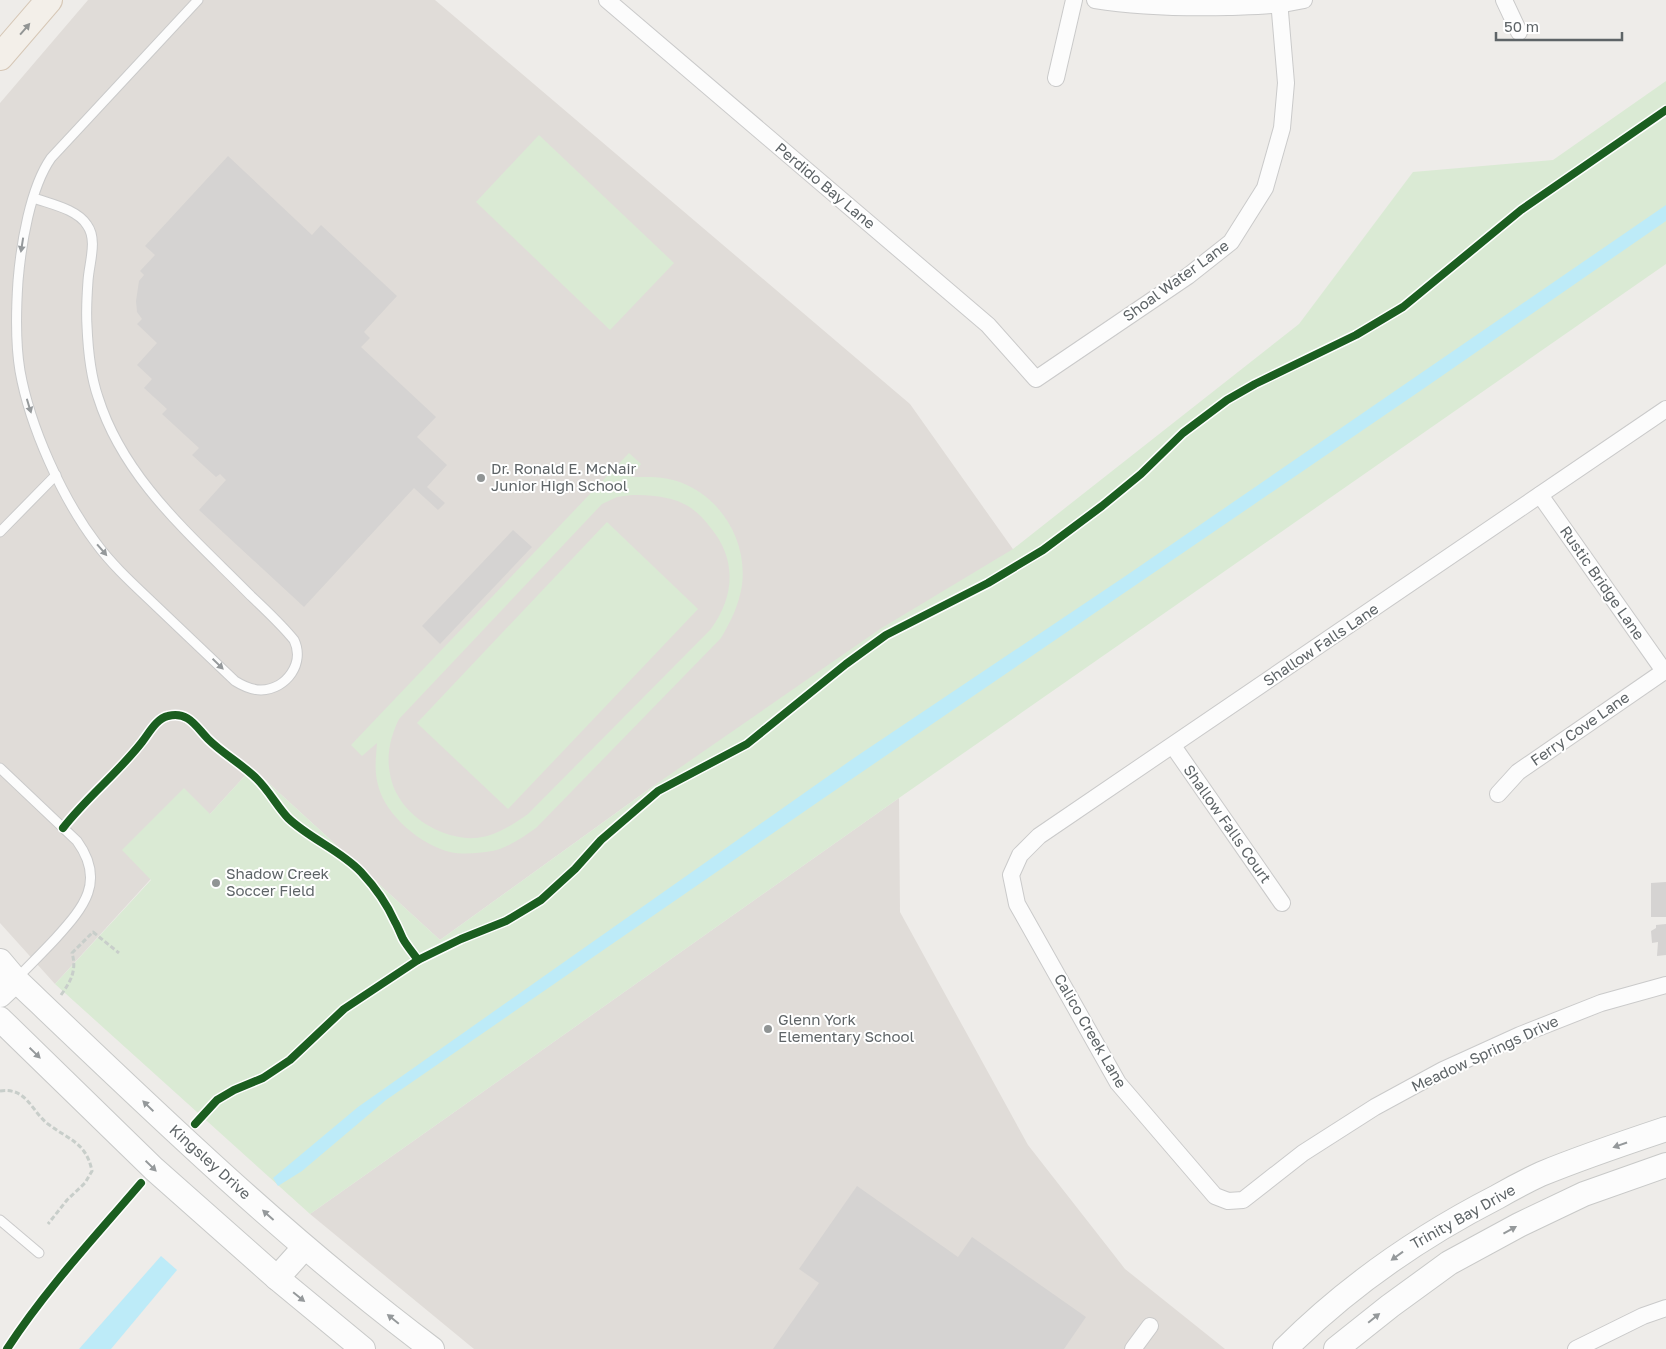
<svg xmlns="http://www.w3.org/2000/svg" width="1666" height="1349" font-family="'Golos Text',sans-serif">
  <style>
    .education { fill: #e0dcd8 }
    .green { fill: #daead4; fill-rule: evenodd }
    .water { fill: #bdebf8 }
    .building { fill: #d5d3d2 }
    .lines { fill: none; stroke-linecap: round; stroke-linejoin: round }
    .lane-casing { stroke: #cacaca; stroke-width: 11 }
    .street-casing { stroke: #cacaca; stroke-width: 18 }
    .secondary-casing { stroke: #c8c9c8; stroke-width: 26 }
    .primary-casing { stroke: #d6c7b6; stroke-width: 28 }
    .path { stroke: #c8ceca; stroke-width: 3; stroke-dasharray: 5 2.5; stroke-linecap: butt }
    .lane { stroke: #fcfcfc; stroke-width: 9 }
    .street { stroke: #fcfcfc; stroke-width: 16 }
    .secondary { stroke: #fcfcfc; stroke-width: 24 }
    .primary { stroke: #f3efe9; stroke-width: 26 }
    .cycleway-casing { stroke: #fff; stroke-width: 11 }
    .cycleway { stroke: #1b5e20; stroke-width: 8 }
    .oneway { fill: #929594 }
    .oneway2 { fill: #95999b }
    .poi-dot { fill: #909494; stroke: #fff; stroke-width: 2 }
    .labels { text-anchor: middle; stroke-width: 4; stroke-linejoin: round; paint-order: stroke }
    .street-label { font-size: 15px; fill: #5e6467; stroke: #fff }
    .poi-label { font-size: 15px; fill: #5e6467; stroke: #fff; text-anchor: start }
  </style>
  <rect width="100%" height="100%" fill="#eeece9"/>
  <g class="education">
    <polygon points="88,0 435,0 910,404 1015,552 652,787 440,940 252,768 55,984 0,923 0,103"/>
    <polygon points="899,798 900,912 1028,1145 1125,1269 1225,1349 474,1349 310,1214"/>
  </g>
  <g class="green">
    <polygon points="1666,81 1666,264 899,798 310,1214 55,984 151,880 122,850 184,788 210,814 252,768 440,940 652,787 880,629 1013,549 1299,324 1413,172 1553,160"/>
    <polygon points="539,135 674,263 610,330 476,202"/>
    <path d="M629,453L641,464L631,477C645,477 659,476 673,480C718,492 748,539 742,585C739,605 731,621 721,638L536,828C523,837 508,848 492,851C479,853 463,855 450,852C421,845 385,815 378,785C374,770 376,758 377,743L362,756L351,745ZM632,495C649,495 669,496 684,504C695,509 703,518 710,527C737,559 735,596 711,629L528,814C512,825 496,836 476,838C447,840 413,822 398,796C393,788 390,777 389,767C387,751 392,733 399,719L602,504L617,497Z"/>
    <polygon points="607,522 698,609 508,809 417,723"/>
  </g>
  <g class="water">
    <polygon points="1666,205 1666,221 1423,389 818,802 386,1100 302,1171 278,1186 273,1178 358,1107 854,758 1127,575"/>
    <polygon points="161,1256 177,1270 111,1349 79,1349"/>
  </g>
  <g class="building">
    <polygon points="228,156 312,235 321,225 397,296 364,332 370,338 361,347 436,417 417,437 447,465 427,487 445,503 438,510 414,488 304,607 199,510 226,480 220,474 216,477 192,455 199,448 162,414 167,409 144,388 152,379 137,365 157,343 137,324 142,319 137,312 136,301 139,281 144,275 140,271 155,255 145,246"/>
    <polygon points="513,530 532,547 440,644 422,626"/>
    <polygon points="1666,882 1666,917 1651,917 1651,883"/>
    <polygon points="1666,924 1666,955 1657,956 1658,942 1652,943 1651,931 1656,928 1656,925"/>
    <polygon points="857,1186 958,1257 972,1237 1086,1317 1064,1349 773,1349 819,1283 799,1269"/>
  </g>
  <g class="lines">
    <g class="lane-casing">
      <g id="lane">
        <path d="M34,198C50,204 77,209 87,225C98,240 89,263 88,281C87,295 86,311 87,326C88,350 90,374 98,397C124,480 192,536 251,596C266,610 281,624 294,640C305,663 287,689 261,690C251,690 243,686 235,681C208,655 180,629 153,603C133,584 112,565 96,543C62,498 30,427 20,371C15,341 16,311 18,281C21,245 30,188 51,158L198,0"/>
        <polyline points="0,532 56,475"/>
        <path d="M0,768L77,841C106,881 84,907 56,938C43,952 29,966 16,979"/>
        <polyline points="0,1220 39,1253"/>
      </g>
    </g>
    <g class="street-casing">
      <g id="street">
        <polyline points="607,0 988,325 1036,379 1188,276 1231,242 1265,188 1282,128 1286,83 1279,0"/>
        <path d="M1095,0C1139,7 1183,8 1228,7C1255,6 1278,6 1304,0"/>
        <polyline points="1504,0 1519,32"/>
        <polyline points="1056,78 1074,0"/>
        <polyline points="1666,409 1039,836 1020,855 1011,875 1017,904 1118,1083 1215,1196 1228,1201 1243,1200 1303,1153 1375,1107 1443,1070 1520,1035 1601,1003 1666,985"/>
        <polyline points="1540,495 1664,671"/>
        <polyline points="1173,746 1282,903"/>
        <polyline points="1498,794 1518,772 1666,670"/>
        <polyline points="1133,1349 1150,1326"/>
        <polyline points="1576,1349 1643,1316 1666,1308"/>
      </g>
    </g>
    <g class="secondary-casing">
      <g id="secondary">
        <path d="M0,961L16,980C150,1108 283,1237 432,1349"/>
        <polyline points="0,995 16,980"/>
        <polyline points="0,1019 154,1169 277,1278 363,1349"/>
        <polyline points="277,1278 304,1248"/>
        <path d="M1285,1349C1347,1287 1419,1237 1497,1197C1511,1189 1526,1181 1541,1174C1582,1157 1624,1143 1666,1129"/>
        <polyline points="1336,1349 1390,1306 1449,1263 1519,1225 1584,1194 1666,1165"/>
      </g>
    </g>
    <g class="primary-casing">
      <polyline id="primary" points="0,57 49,0"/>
    </g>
    <g class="path">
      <path d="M61,995C71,981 77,970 72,953L93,932L119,953"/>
      <path d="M0,1091C27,1087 31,1111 48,1124C69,1140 86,1142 92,1171L85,1183L67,1200L48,1224"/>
    </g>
    <use href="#lane" class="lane"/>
    <use href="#street" class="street"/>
    <use href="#secondary" class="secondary"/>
    <use href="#primary" class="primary"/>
    <g class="cycleway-casing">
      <g id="cycleway">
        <path d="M63,828C87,797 118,773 142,742C149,733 157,718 168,716C189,711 196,727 208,739C223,754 242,764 257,779C269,791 277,806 288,818C310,839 340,850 361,872C374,886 387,904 395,922C398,927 400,933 403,939C407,946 413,953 418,960"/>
        <polyline points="195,1124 217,1100 234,1090 263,1078 290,1060 344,1009 418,960 461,939 506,921 541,900 575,869 601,840 658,791 747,744 846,664 886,635 988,583 1043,550 1102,506 1141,474 1183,433 1227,400 1255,384 1356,335 1403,307 1521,210 1666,110"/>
        <path d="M7,1349C46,1289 95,1237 141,1183"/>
      </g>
    </g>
    <use href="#cycleway" class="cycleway"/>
  </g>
  <defs><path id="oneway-solid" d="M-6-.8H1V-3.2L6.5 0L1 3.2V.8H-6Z" transform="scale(1.25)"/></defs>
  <use class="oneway" href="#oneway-solid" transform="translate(25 29) rotate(-49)"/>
  <g class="oneway2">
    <use href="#oneway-solid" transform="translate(22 245) rotate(99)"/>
    <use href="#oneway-solid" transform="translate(29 406) rotate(73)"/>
    <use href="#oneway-solid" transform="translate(102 550) rotate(49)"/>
    <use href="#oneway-solid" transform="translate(218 664) rotate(44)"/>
    <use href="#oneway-solid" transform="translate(35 1053) rotate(44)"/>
    <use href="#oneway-solid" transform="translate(148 1106) rotate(-136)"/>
    <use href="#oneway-solid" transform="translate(1620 1145) rotate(161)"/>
    <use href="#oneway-solid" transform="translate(151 1166) rotate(44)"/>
    <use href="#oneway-solid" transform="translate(268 1215) rotate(-138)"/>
    <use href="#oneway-solid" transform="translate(1510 1230) rotate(-29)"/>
    <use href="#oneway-solid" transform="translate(1397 1256) rotate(144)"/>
    <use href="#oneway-solid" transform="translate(299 1297) rotate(39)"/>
    <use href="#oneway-solid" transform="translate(1374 1318) rotate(-39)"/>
    <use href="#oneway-solid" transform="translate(393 1319) rotate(-141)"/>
  </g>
  <g class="poi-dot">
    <circle cx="481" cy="478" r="5"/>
    <circle cx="216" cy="883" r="5"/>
    <circle cx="768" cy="1029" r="5"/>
  </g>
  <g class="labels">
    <g class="street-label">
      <text transform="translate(825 186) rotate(40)" y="5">Perdido Bay Lane</text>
      <text transform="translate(1176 281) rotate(-36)" y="5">Shoal Water Lane</text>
      <text transform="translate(1602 583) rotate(55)" y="5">Rustic Bridge Lane</text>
      <text transform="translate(1321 645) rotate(-34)" y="5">Shallow Falls Lane</text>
      <text transform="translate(1580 729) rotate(-35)" y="5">Ferry Cove Lane</text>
      <text transform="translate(1227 824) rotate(55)" y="5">Shallow Falls Court</text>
      <text transform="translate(1090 1031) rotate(60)" y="5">Calico Creek Lane</text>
      <text transform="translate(1485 1054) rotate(-25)" y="5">Meadow Springs Drive</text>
      <text transform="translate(210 1162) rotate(42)" y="5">Kingsley Drive</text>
      <text transform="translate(1463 1217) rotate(-29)" y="5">Trinity Bay Drive</text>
    </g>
    <g class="poi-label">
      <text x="491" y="474">Dr. Ronald E. McNair<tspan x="491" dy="17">Junior High School</tspan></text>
      <text x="226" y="879">Shadow Creek<tspan x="226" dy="17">Soccer Field</tspan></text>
      <text x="778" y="1025">Glenn York<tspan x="778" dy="17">Elementary School</tspan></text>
    </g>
  </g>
  <path d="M1496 32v8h126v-8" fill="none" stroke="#5e6467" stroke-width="2.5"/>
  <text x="1504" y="32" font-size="15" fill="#5e6467" stroke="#ffffff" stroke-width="4" paint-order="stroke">50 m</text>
</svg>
